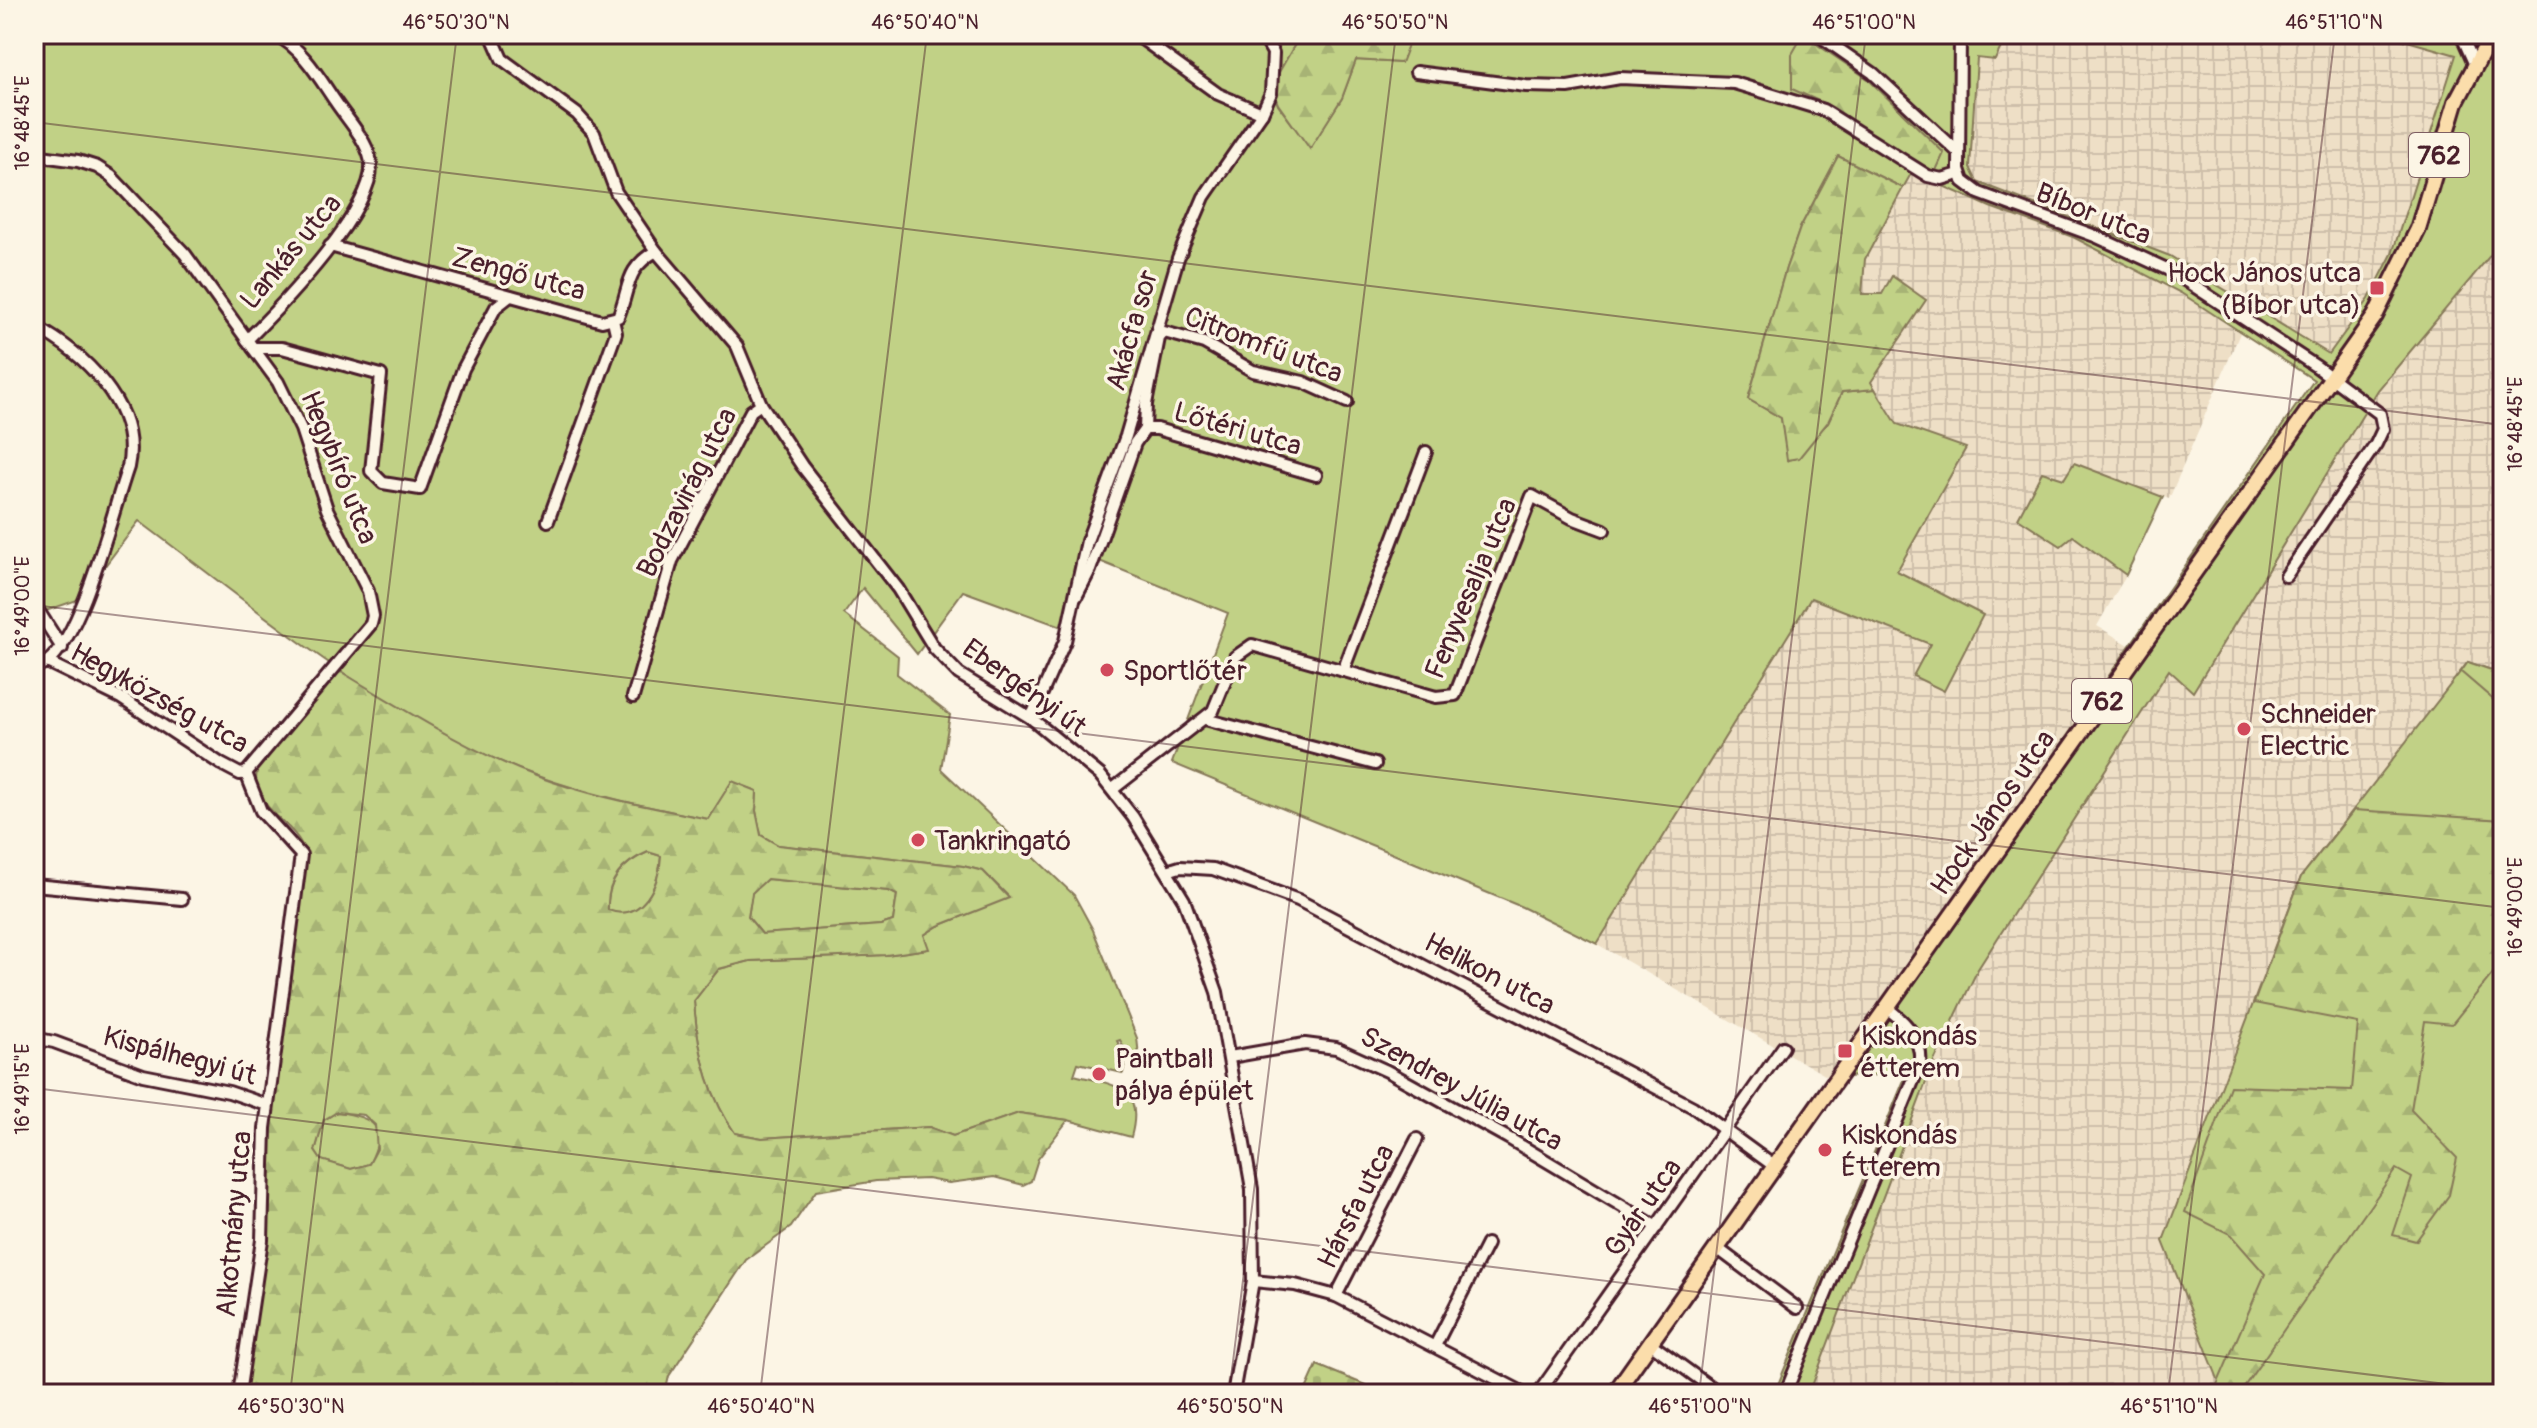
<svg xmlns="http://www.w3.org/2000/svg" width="2537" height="1428" font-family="Pangolin,sans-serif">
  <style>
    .industrial { fill: url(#industrial-grid) }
    .green { fill: #c1d186; stroke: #867858; stroke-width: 2; fill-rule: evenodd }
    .forest { fill: url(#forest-firs); stroke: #867858; stroke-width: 2; fill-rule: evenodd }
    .cemetery { fill: url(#cemetery-stones); stroke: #867858; stroke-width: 2 }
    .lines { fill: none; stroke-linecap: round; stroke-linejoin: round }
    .minor-casing { stroke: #4a1f2b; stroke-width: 16 }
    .major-casing { stroke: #4a1f2b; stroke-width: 20 }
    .minor { stroke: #fcf5e5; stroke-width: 10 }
    .major { stroke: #fbddab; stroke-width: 14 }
    .ticks { fill: none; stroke: #4a1f2b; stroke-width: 2; stroke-opacity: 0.45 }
    .poi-dot { fill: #d1495b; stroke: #fcf5e5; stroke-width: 3 }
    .labels { text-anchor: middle; stroke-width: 7; stroke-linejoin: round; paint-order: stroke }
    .shield { fill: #fcf5e5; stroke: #7f5f63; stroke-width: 2 }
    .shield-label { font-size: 26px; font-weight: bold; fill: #4a1f2b }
    .street-label { font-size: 28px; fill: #4a1f2b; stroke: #fcf5e5 }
    .poi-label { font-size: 28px; fill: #4a1f2b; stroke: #fcf5e5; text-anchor: start }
    .neatline { fill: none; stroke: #4a1f2b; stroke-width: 3 }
    .ticks-label { font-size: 20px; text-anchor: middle; fill: #4a1f2b }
  </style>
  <defs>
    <pattern id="industrial-grid" width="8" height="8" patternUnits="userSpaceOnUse" patternTransform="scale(2)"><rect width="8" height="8" fill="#eedfc6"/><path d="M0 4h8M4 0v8" fill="none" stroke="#cebfaa"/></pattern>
    <pattern id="forest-firs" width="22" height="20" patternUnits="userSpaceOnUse" patternTransform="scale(2)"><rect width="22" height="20" fill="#c1d186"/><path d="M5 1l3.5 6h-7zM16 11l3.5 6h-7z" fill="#a7b374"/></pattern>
    <pattern id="cemetery-stones" width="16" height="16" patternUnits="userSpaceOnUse" patternTransform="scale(2)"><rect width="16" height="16" fill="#c1d186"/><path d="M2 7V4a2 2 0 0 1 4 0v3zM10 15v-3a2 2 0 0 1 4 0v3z" fill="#a7b374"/></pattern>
  </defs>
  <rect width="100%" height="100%" fill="#fcf5e5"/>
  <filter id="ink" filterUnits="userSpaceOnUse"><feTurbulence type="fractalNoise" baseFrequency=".0125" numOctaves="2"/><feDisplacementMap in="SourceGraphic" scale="16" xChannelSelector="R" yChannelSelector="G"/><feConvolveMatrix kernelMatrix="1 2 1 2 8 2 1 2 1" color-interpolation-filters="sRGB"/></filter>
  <g filter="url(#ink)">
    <g class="industrial">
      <polygon points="2008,34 2383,34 2456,55 2392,254 2369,299 2329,354 2170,256 1976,182 1970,167 1978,58 1995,60"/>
      <polygon points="1912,172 1990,207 2073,237 2181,293 2240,333 2169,499 2074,463 2064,479 2042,473 2073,536 2126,575 2097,626 2131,646 1830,1078 1597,944 1811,597 1930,644 1983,616 1896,571 1965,449 1897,424 1871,382 1926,300 1862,294 1865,259"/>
      <polygon points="2503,240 2503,674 2468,662 2301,877 2163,1241 2220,1384 2213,1394 1809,1394 1934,1061 1978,969 2169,670 2193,691 2378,390"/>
    </g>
    <g class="green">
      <path d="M34,34H1301L1271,86L1278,105L1310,148L1342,98L1356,60L1400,63L1412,34H1977L2002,45L1995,60L1977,58L1970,167L1977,182L2170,256L2329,354L2369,299L2392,254L2456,55L2383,34H2503V240L2378,390L2193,692L2169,670L1978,969L1934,1061L1809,1394H1774L1907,1073L1830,1078L2314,380L2181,293L2073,237L1990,207L1912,172L1903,188L1838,156L1800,228L1786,268L1748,399L1781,418L1788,460L1828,422L1842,392L1875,389L1897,424L1966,448L1897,571L1983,615L1944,691L1913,676L1930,644L1811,598L1597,944L1522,907L1172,763L1228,613L1097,560L1070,630L963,591L917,654L863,588L844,614L898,656L897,674L950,715L941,769L1074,895L1093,930L1137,1038L1139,1056L1130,1058L1120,1040L1117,1041L1126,1058L1123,1073L1078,1063L1074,1075C1115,1085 1145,1086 1131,1137L1068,1120L1019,1113L953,1136L929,1127L762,1138L735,1133C707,1094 697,1048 694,1001L719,969L750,961L886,955L928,949L924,935L938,926L1009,897L983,871L963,866L778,845L761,835L756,811L757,791L732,782L708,819C650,807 593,796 537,776C389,722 264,614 139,521L80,599L34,615ZM1834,54L1934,175L1832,107L1793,89Z"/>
      <polygon points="2074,463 2163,497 2126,575 2073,536 2061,546 2018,518 2042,472 2064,479"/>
      <polygon points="2468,662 2503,674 2503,1394 2213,1394 2220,1384 2163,1241 2301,877"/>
      <path d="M648,852L661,856C660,884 642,923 608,911C606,882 622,863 648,852Z"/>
      <polygon points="767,879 889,891 897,895 893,921 881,925 762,934 748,917 752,892"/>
      <path d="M337,1112C374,1117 389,1126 369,1164L351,1169L321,1160L315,1151L324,1120Z"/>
    </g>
    <g class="forest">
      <polygon points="1301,34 1412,34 1401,63 1356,60 1342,98 1310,149 1278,104 1271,86"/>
      <polygon points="1803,35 1868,79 1944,153 1934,175 1832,107 1792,89 1792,54"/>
      <polygon points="1838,156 1903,188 1865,259 1862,294 1882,294 1892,276 1926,300 1871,382 1875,389 1842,392 1828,422 1799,458 1787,460 1781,418 1748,399 1786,268 1800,228"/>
      <polygon points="2468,662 2503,674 2503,708 2461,672"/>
      <path d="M338,670C402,708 466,750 536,776C592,797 650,807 708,819L732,781L757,791L756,811L761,835L778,845L963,866L983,871L1009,898L938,926L924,935L929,949L886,955L750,961L719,969L694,1001C697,1048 707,1094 735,1133L762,1138L929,1127L953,1136L1019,1113L1068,1120L1038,1159L1031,1181L1023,1185L994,1177L949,1183L927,1179L876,1181L816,1191L791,1227L746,1260L669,1376L665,1394H579L574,1384L550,1394H243L270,1208V1118L305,853C296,819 243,807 259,764ZM648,852L661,856C660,884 642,923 608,910C606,881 622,863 648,852ZM767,879L889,891L897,895L893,921L881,925L762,934L748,917L752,893ZM337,1112L364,1115L375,1125L377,1149L369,1164L351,1169L321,1160L315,1151L324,1120Z"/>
      <polygon points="2354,810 2503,820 2494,889 2503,885 2503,961 2452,1024 2425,1021 2411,1110 2457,1158 2449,1195 2416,1241 2393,1235 2412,1178 2396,1169 2239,1394 2213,1394 2265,1274 2230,1234 2185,1212 2230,1086 2352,1090 2358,1023 2254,1003 2301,877"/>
    </g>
    <polygon class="cemetery" points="1317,1365 1387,1394 1304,1394"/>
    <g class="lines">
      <g class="minor-casing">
        <g id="minor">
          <polyline points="491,34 502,59 577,114 594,133 616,192 656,251 737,346 761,404 802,466 898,589 934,648 959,674 1031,718 1100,775 1133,817 1184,900 1217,992 1252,1189 1253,1281 1233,1394"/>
          <polyline points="1135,34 1218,94 1262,113"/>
          <polyline points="1817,34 1873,73 1959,153"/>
          <polyline points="1960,34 1959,169 1963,181 1979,193 2095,236 2171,271 2317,367 2380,414 2383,429 2376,444 2286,576"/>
          <polyline points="2461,34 2474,63"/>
          <polyline points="1416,72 1526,86 1568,87 1620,78 1734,83 1823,110 1928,176 1942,179 1959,174"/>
          <polyline points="34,155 78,161 97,167 111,176 185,254 253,348 278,382 301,429 327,509 368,591 373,616 371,624 246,773"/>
          <path d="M330,246L602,321L618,317C631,286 624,270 656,251"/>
          <path d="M34,326C83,352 141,406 128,467C112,513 82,637 47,662"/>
          <path d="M247,340C278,309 383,202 370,158C365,138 347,119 335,101C318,76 303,49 275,34"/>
          <polyline points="253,348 282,348 381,375 371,471 383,483 420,489 463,369 496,307 510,296"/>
          <polyline points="1145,429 1157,429 1316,475"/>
          <polyline points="548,521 616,333 613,320"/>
          <polyline points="1076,597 1090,570 1135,443 1145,429 1146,404 1159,338 1164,332 1204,343 1253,371 1303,382 1347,402"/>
          <polyline points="34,604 62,648"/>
          <polyline points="34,667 47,662 121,698 221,764 240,774 246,773 261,811 301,855 265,1128 262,1240 239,1394"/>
          <polyline points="1343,671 1426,452"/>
          <polyline points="633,697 672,561 751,411 761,404"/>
          <polyline points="1031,718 1065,641 1087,541 1126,436 1178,258 1204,197 1262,113 1271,93 1273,53 1262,34"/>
          <polyline points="1205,719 1375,764"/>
          <polyline points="1113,789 1213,711 1235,657 1252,645 1436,697 1455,695 1532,496 1572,518 1604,530"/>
          <polyline points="1167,871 1180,867 1213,869 1298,900 1693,1107 1774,1166"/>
          <polyline points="34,885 182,899"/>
          <polyline points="34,1038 54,1042 143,1075 229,1092 267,1105"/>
          <polyline points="1230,1057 1305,1044 1336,1048 1387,1071 1508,1138 1657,1227"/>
          <polyline points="1717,1248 1797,1308"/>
          <polyline points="1253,1281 1295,1285 1336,1296 1526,1394"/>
          <polyline points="1336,1296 1417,1139"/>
          <polyline points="1650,1343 1720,1394"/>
          <polyline points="1435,1346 1487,1244"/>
          <polyline points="1538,1394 1783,1047"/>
          <path d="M1785,1394L1920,1064C1923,1039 1904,1020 1885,1007"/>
        </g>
      </g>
      <g class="major-casing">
        <polyline id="major" points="1614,1394 2375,316 2418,229 2456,102 2492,34"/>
      </g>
      <use href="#minor" class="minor"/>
      <use href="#major" class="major"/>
    </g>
  </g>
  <path class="ticks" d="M34,122L2503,425M34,605L2503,908M34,1088L2503,1391M290,1394L457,34M760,1394L927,34M1229,1394L1396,34M1699,1394L1866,34M2168,1394L2335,34"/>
  <g class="poi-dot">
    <rect x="2369" y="280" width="16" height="16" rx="4"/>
    <circle cx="1107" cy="670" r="8"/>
    <circle cx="2244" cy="729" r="8"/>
    <circle cx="918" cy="840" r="8"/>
    <rect x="1837" y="1043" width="16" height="16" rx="4"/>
    <circle cx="1099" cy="1074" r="8"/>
    <circle cx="1825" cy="1150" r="8"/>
  </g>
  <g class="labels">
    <g class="shield">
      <rect x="2409" y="133" width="60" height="44" rx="6"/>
      <rect x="2072" y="679" width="60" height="44" rx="6"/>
    </g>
    <g class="shield-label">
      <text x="2439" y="164">762</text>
      <text x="2102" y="710">762</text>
    </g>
    <g class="street-label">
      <text transform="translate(2094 213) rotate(22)" y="10">Bíbor utca</text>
      <text transform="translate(290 251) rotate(-50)" y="10">Lankás utca</text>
      <text transform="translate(519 273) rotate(15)" y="10">Zengő utca</text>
      <text transform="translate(1131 330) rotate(-74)" y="10">Akácfa sor</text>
      <text transform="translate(1264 344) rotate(21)" y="10">Citromfű utca</text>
      <text transform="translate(1238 428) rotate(16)" y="10">Lőtéri utca</text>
      <text transform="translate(340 467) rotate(68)" y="10">Hegybíró utca</text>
      <text transform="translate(686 492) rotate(-63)" y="10">Bodzavirág utca</text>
      <text transform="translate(1470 588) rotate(-67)" y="10">Fenyvesalja utca</text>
      <text transform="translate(1025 687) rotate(36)" y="10">Ebergényi út</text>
      <text transform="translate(160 697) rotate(29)" y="10">Hegyközség utca</text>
      <text transform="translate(1992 812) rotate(-55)" y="10">Hock János utca</text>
      <text transform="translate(1490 973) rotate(28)" y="10">Helikon utca</text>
      <text transform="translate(180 1055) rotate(15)" y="10">Kispálhegyi út</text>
      <text transform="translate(1462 1088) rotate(29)" y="10">Szendrey Júlia utca</text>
      <text transform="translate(1355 1206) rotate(-63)" y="10">Hársfa utca</text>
      <text transform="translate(1642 1207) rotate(-55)" y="10">Gyár utca</text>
      <text transform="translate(233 1224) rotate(-85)" y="10">Alkotmány utca</text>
    </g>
    <g class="poi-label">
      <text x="2361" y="282" text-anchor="end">Hock János utca<tspan x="2361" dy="32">(Bíbor utca)</tspan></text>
      <text x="1123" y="680">Sportlőtér</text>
      <text x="2260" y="723">Schneider<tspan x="2260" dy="32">Electric</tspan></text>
      <text x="934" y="850">Tankringató</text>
      <text x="1861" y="1045">Kiskondás<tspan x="1861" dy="32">étterem</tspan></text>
      <text x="1115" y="1068">Paintball<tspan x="1115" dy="32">pálya épület</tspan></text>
      <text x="1841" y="1144">Kiskondás<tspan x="1841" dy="32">Étterem</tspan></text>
    </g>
  </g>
  <rect width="2537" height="1428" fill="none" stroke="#fcf5e5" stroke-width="88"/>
  <rect x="44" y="44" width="2449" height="1340" class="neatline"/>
  <g class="ticks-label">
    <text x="456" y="29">46°50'30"N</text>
    <text x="925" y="29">46°50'40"N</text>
    <text x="1395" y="29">46°50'50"N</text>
    <text x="1864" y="29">46°51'00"N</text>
    <text x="2334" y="29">46°51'10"N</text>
    <text transform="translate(22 123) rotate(-90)" y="7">16°48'45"E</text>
    <text transform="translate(2515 424) rotate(-90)" y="7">16°48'45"E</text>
    <text transform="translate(22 606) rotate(-90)" y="7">16°49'00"E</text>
    <text transform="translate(2515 907) rotate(-90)" y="7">16°49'00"E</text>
    <text transform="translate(22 1089) rotate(-90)" y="7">16°49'15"E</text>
    <text x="291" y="1413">46°50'30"N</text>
    <text x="761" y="1413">46°50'40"N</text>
    <text x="1230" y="1413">46°50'50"N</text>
    <text x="1700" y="1413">46°51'00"N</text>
    <text x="2169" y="1413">46°51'10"N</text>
  </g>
</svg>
